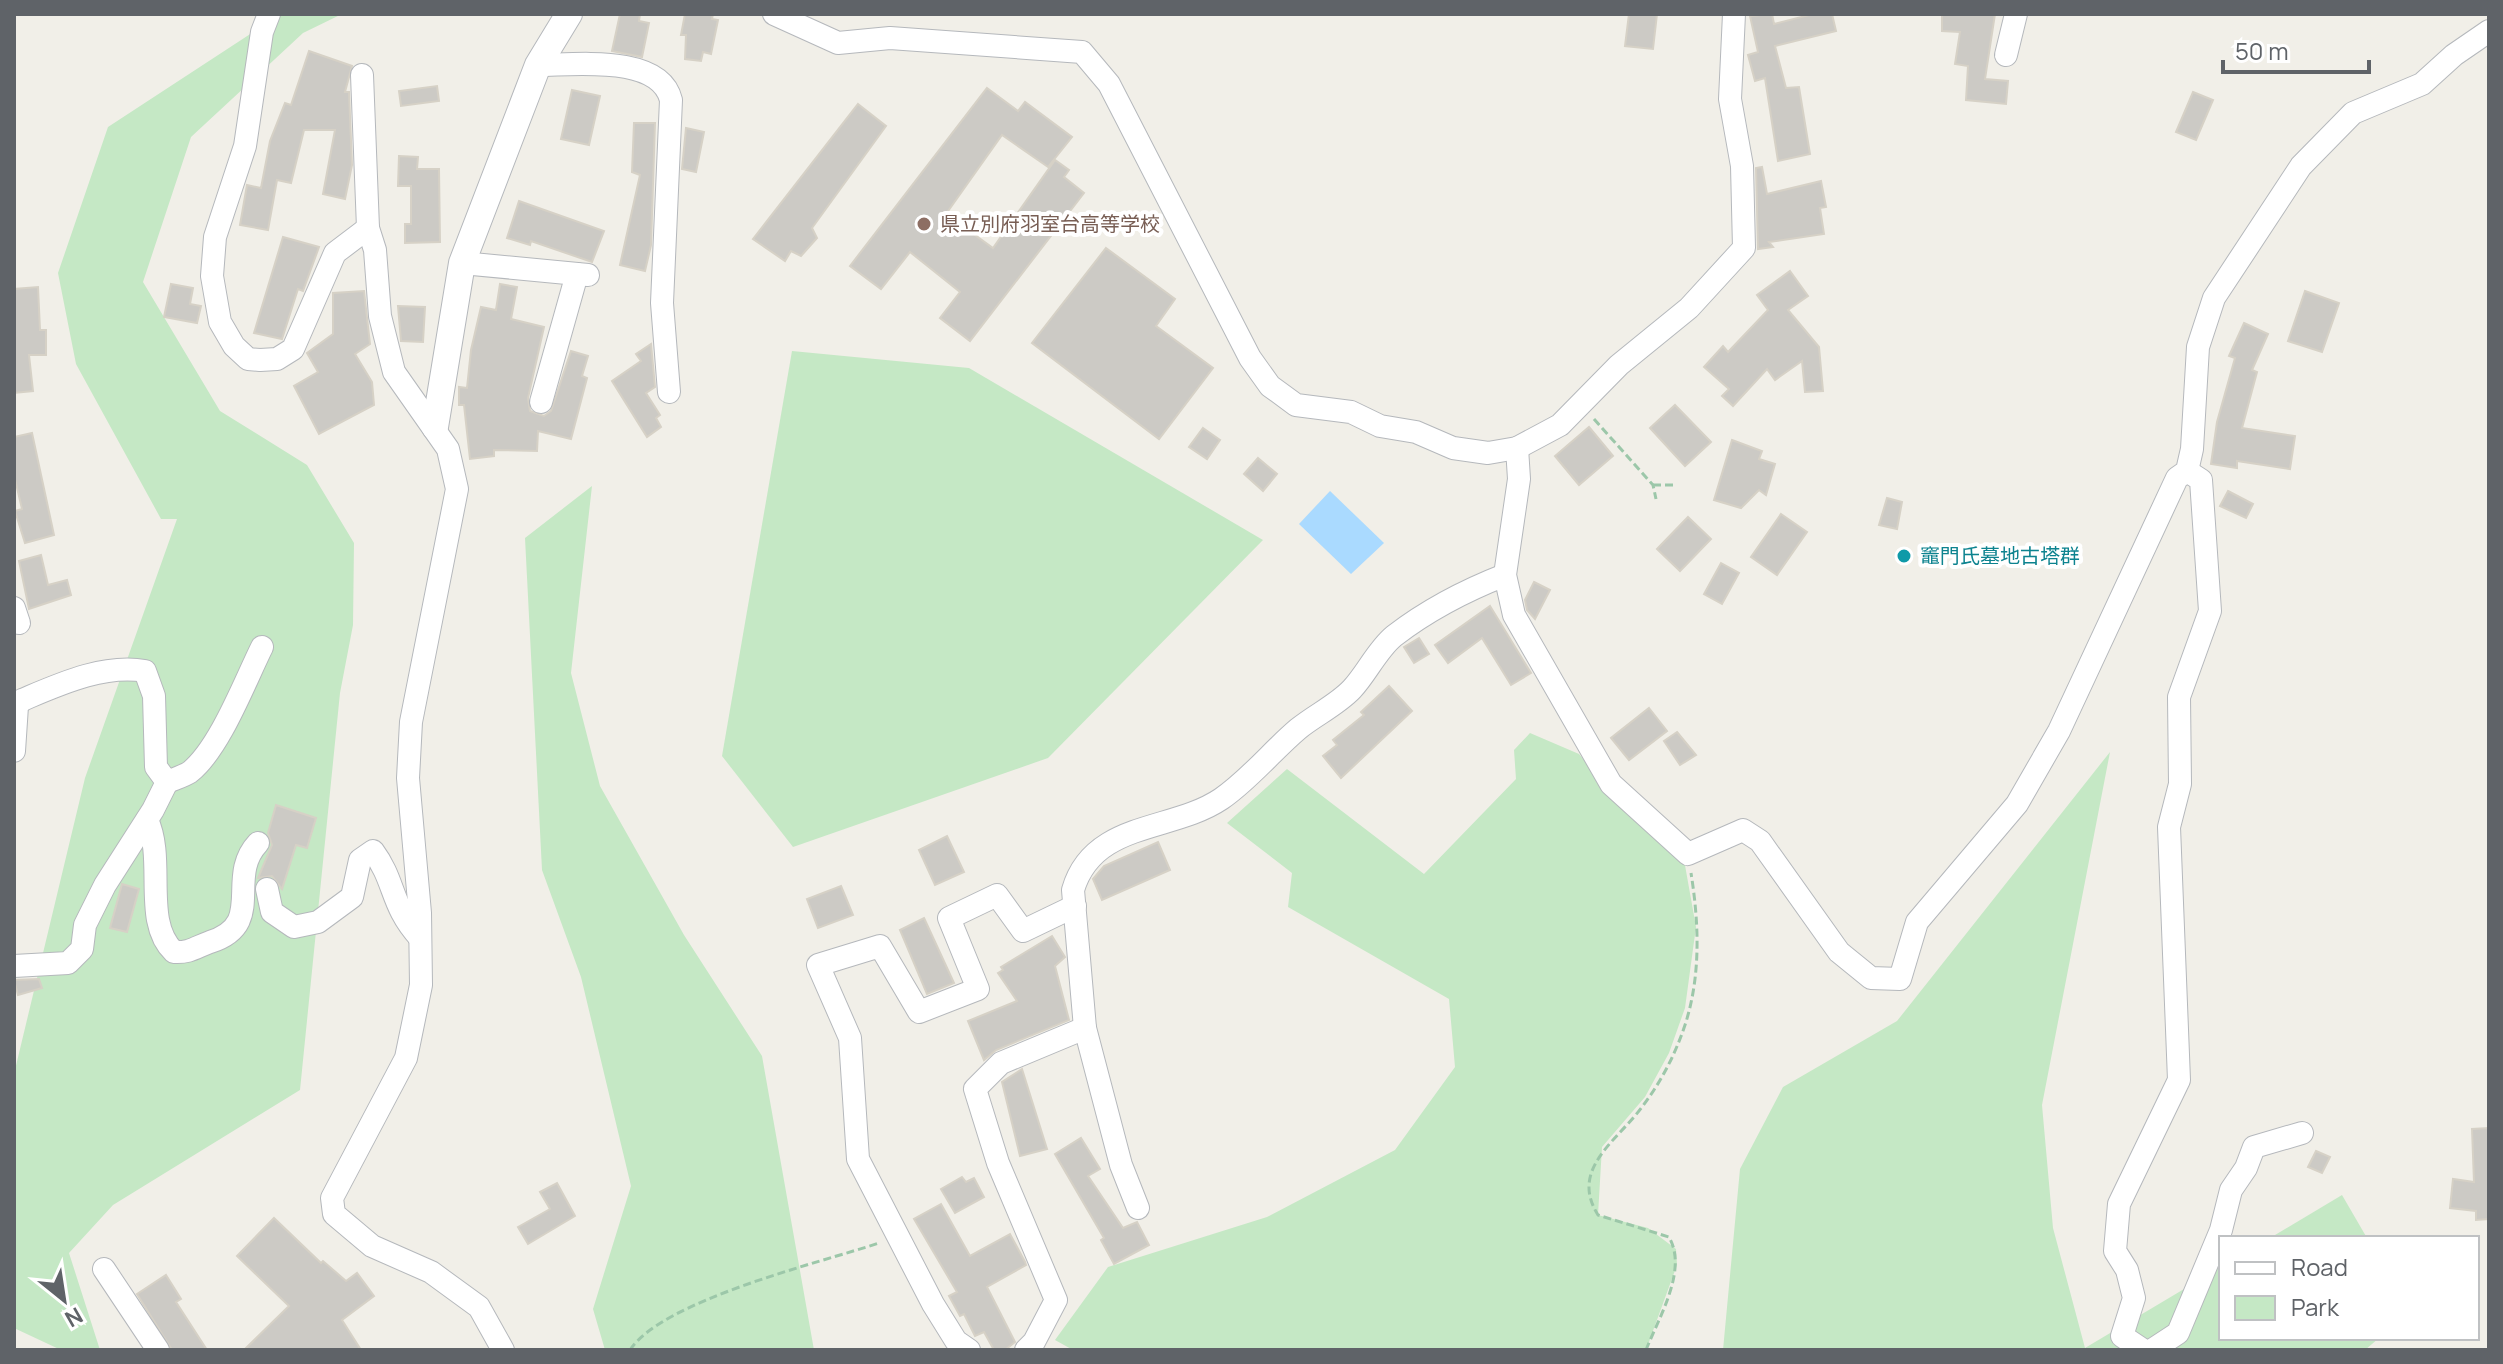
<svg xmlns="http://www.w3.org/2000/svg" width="2503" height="1364" font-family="Manrope,'Noto Sans JP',sans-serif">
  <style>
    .green { fill: #c5e8c5 }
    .water { fill: #aadaff }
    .building { fill: #cccac5; stroke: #d6d1c6; stroke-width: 2 }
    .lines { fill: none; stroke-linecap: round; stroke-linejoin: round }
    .minor-casing { stroke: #b5b8bc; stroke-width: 24 }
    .tertiary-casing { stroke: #b5b8bc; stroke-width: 28 }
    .path { stroke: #9cc7a9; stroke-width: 3; stroke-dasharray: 8 4; stroke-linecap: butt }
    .minor { stroke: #fff; stroke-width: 22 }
    .tertiary { stroke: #fff; stroke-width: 26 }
    .education-dot { fill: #8d6e63; stroke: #fff; stroke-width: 3 }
    .culture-dot { fill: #0f9aa8; stroke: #fff; stroke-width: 3 }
    .labels { text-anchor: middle; stroke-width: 8; stroke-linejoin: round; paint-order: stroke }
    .education-label { font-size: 20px; fill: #785e54; stroke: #fff; text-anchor: start }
    .culture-label { font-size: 20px; fill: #0d838f; stroke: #fff; text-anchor: start }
  </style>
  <rect width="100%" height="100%" fill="#f1efe8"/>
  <g class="green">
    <polygon points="281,14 342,14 303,33 191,137 143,282 220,411 307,465 354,543 353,625 340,693 300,1090 113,1205 69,1253 100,1350 61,1350 14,1328 14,1074 85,778 177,519 161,519 76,364 58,273 108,127"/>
    <polygon points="792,351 969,368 1263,540 1048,758 793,847 722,756"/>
    <polygon points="592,486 571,673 600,786 684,935 762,1056 814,1350 605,1350 593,1309 631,1186 581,977 542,870 525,538"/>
    <polygon points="1530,733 1579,754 1624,807 1683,854 1696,927 1685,1008 1669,1053 1645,1097 1602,1147 1598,1215 1648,1228 1676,1249 1677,1265 1646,1350 1073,1350 1055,1340 1108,1267 1267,1217 1395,1150 1455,1067 1449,999 1288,907 1292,873 1227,823 1287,769 1424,874 1516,779 1514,750"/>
    <polygon points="2110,752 2042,1105 2053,1228 2085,1348 2221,1267 2221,1338 2379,1338 2365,1350 1723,1350 1740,1169 1783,1087 1897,1021"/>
    <polygon points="2342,1195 2367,1238 2270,1238"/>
  </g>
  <polygon class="water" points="1330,491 1384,543 1351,574 1299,524"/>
  <g class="building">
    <polygon points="620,14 640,14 639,21 649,23 642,57 612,51"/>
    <polygon points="685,14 713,14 712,19 718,20 711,54 703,52 701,61 685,59 686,35 681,35"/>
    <polygon points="1629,14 1657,14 1653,49 1625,46"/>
    <polygon points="1772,14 1774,24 1813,14 1832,14 1836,31 1775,46 1786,88 1799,87 1810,154 1778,161 1765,78 1755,81 1748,55 1758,52 1750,16"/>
    <polygon points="1942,14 1995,14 1985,79 2008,81 2006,104 1966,100 1968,66 1955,64 1960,32 1942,31"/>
    <polygon points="309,51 352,66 345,92 349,92 352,165 345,199 323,194 335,130 304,130 291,183 277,180 268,230 240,225 247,185 261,188 270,141 285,103 291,105"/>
    <polygon points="437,86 439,101 401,106 399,91"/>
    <polygon points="987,88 1018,111 1025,102 1072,137 1048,167 1002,135 946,214 993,248 1055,160 1069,170 1064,177 1084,193 970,341 940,318 960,292 910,252 881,289 850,266"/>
    <polygon points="572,90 600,96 589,145 561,139"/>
    <polygon points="2193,92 2213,100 2196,140 2176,132"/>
    <polygon points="858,104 886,126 812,228 817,238 801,256 791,251 785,261 753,239"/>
    <polygon points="634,123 655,123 651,245 645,271 620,265 640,175 632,172"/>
    <polygon points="686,128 704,132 696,172 682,169"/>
    <polygon points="399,156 418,157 417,169 439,169 440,242 405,243 405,224 411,224 411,186 398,186"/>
    <polygon points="1762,167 1767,194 1821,181 1826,207 1820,208 1824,234 1769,242 1773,247 1758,249 1756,168"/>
    <polygon points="519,201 604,231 592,262 531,241 530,245 507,238"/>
    <polygon points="283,237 319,247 303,291 298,289 282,339 254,333"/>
    <polygon points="1106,248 1175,299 1156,326 1213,368 1159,439 1032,343"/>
    <polygon points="1790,271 1808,296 1788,310 1819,347 1823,391 1805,392 1802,361 1775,380 1767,369 1733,406 1722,396 1729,389 1704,367 1723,346 1728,352 1768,310 1757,295"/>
    <polygon points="171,284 193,288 190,304 201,306 197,323 164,317"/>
    <polygon points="500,284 517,287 511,319 544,327 528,398 530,411 544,416 551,411 571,351 588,356 582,376 587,378 571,439 538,431 537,451 494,450 494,456 470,459 464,405 459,405 459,387 467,388 471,350 481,307 496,310"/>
    <polygon points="38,287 40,330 46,330 46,355 29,355 33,391 14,393 14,289"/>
    <polygon points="364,291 370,344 355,354 372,382 374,405 319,434 294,386 318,372 307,353 333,334 333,293"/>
    <polygon points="2305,291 2339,303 2322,352 2288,341"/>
    <polygon points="398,306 425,307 423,342 401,341"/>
    <polygon points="2244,323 2268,334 2252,370 2257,372 2242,428 2295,436 2290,469 2237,461 2237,468 2211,464 2217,422 2235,358 2229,356"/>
    <polygon points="651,344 655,387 646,393 660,415 656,418 661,427 647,437 612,381 641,361 636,354"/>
    <polygon points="1675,405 1711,442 1685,466 1650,428"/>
    <polygon points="1589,427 1613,456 1579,485 1555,456"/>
    <polygon points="1203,428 1220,440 1207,459 1189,447"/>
    <polygon points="32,433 54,535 25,543 15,511 22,509 14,475 14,437"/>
    <polygon points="1732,440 1762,451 1759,459 1775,464 1766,495 1759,490 1741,508 1714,500"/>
    <polygon points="1258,458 1277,474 1263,491 1244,474"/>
    <polygon points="2228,491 2253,504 2246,518 2220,506"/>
    <polygon points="1887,498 1902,502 1897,529 1879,525"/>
    <polygon points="1781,514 1807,532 1777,575 1751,557"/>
    <polygon points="1688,517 1711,539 1680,571 1657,549"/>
    <polygon points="41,555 48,585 67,580 71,595 29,609 19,561"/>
    <polygon points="1721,563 1739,573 1722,604 1704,594"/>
    <polygon points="1534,582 1550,590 1535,619 1527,610 1525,600"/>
    <polygon points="1490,606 1531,673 1511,685 1482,638 1448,663 1435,645"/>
    <polygon points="1419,638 1429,654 1414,663 1404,647"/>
    <polygon points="1389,686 1412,711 1341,778 1323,756 1337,745 1333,740 1364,715 1361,712"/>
    <polygon points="1649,708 1667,731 1629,760 1611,738"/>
    <polygon points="1677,732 1696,755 1680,765 1664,741"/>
    <polygon points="276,805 316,818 307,848 296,845 282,889 272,876 258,878 272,845 268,833"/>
    <polygon points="947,836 964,872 935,885 919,850"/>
    <polygon points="1158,842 1170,870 1102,900 1093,879 1104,866"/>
    <polygon points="122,884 139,889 127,932 110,928"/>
    <polygon points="841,886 853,915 818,928 807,899"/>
    <polygon points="924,918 954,983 927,994 900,930"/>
    <polygon points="1052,936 1065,957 1055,966 1069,1020 996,1050 984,1060 968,1021 1017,1001 998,973 1003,970 1001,967"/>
    <polygon points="39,979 42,988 18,995 14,980"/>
    <polygon points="1022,1069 1047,1149 1020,1156 1002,1082"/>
    <polygon points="2489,1128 2489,1219 2476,1220 2476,1211 2450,1208 2453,1179 2474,1182 2472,1129"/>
    <polygon points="1081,1138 1100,1169 1088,1176 1123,1228 1137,1222 1149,1245 1114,1264 1101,1240 1104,1238 1055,1154"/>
    <polygon points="2316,1151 2330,1157 2322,1173 2308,1167"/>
    <polygon points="962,1177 966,1182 974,1178 984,1197 955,1213 941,1189"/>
    <polygon points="557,1183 575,1216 528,1244 518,1227 550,1209 540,1192"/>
    <polygon points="941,1204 970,1256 1010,1234 1025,1262 1026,1265 987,1287 1015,1342 1005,1350 994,1350 984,1332 975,1336 964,1314 960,1316 949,1296 957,1292 914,1219"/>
    <polygon points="274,1218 321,1263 323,1261 346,1281 357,1273 374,1296 342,1320 361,1350 244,1350 289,1306 237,1256"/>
    <polygon points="166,1275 181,1299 176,1302 207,1350 172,1350 137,1294"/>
  </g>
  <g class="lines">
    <g class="minor-casing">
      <g id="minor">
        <polyline points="269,14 262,32 245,146 215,237 212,276 220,322 234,346 248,359 260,360 277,359 293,349 335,253 368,228"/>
        <polyline points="774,14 838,43 890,38 1082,52 1109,84 1250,358 1270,386 1296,405 1351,412 1380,426 1416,432 1453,448 1488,453 1517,448 1560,425 1619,365 1689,308 1744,248 1742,166 1730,99 1734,14"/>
        <polyline points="2006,55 2016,14"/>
        <path d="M538,65C575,65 660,54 671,100L662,303L669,392"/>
        <polyline points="362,75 368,228 375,250 380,316 394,372 448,449 457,489 411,722 408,778 420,913 421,985 406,1058 332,1198 334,1214 372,1246 431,1272 479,1307 503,1350"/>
        <polyline points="462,263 588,275"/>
        <polyline points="541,402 577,274"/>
        <polyline points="1517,448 1519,479 1505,575 1514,615 1611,784 1688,854 1743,830 1760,841 1839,952 1871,978 1900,979 1917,922 2017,804 2059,731 2177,478 2187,471 2192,449 2198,347 2214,298 2301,166 2353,113 2422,84 2454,55 2489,31"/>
        <polyline points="14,608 19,623"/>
        <path d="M14,751L17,706L22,700C60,684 103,664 145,671L154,696L156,767L167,782C174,779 184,776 190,772C220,748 245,681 262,647"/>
        <path d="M147,820C166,860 142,922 174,952C190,953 196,947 210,942C267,924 225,878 258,843"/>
        <path d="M267,889L272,912L294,927L318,922L352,897L360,860L373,851C396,882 390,905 420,938"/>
        <polyline points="14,966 68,963 82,949 85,925 105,885 153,810 167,782"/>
        <path d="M1138,1208L1121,1165L1085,1028L1073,890C1093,821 1172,832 1221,799C1249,780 1272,751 1298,729C1315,715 1337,705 1352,689C1367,673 1377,650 1394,636C1429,609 1464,591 1505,575"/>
        <polyline points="104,1269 158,1350"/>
        <polyline points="969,1350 956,1341 933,1304 858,1159 850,1038 818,965 880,946 919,1012 978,989 949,918 997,895 1023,931 1075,906"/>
        <polyline points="1026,1350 1034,1342 1056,1300 998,1163 975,1089 1001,1063 1085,1028"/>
        <polyline points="2143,1350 2122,1336 2134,1298 2127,1270 2115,1251 2119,1204 2179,1080 2169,827 2180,784 2179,697 2210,611 2201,480 2187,471"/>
        <polyline points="2152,1350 2178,1333 2221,1230 2231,1190 2246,1168 2254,1147 2302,1133"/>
      </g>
    </g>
    <g class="tertiary-casing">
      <polyline id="tertiary" points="435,427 462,263 538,65 569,14"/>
    </g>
    <g class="path">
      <polyline points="1594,419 1653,485 1656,499"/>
      <polyline points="1653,485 1673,485"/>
      <path d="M630,1350C663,1300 819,1263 879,1243"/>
      <path d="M1646,1350C1659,1317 1688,1270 1669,1237L1598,1215C1569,1169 1617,1141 1642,1107C1661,1082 1675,1055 1685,1025C1701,976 1699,923 1691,873"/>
    </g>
    <use href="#minor" class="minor"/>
    <use href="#tertiary" class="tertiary"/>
  </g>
  <circle class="education-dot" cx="924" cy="224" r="8"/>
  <circle class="culture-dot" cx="1904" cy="556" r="8"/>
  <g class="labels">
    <g class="education-label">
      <text x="940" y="231">県立別府羽室台高等学校</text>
    </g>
    <g class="culture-label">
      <text x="1920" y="563">竈門氏墓地古塔群</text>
    </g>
  </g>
  <rect width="2503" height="1364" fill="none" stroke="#5f6368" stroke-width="32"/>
  <rect x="2219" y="1236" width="260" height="104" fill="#ffffff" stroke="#bfc1c3" stroke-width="2"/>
  <rect x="2235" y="1262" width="40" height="12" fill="#ffffff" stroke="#bfc1c3" stroke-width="2"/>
  <text x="2291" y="1276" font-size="24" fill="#5f6368">Road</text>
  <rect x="2235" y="1296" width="40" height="24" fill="#c5e8c5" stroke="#bfc1c3" stroke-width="2"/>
  <text x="2291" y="1316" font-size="24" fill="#5f6368">Park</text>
  <g transform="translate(64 1300) rotate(150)" stroke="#ffffff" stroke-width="6" paint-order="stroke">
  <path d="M0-6L14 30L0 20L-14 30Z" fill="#5f6368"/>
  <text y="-12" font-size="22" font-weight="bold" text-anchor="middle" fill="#5f6368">N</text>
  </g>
  <path d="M2223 60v12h146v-12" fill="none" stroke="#5f6368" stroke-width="4"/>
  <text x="2235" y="60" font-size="24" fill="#5f6368" stroke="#ffffff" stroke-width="6" paint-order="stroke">50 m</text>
</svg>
